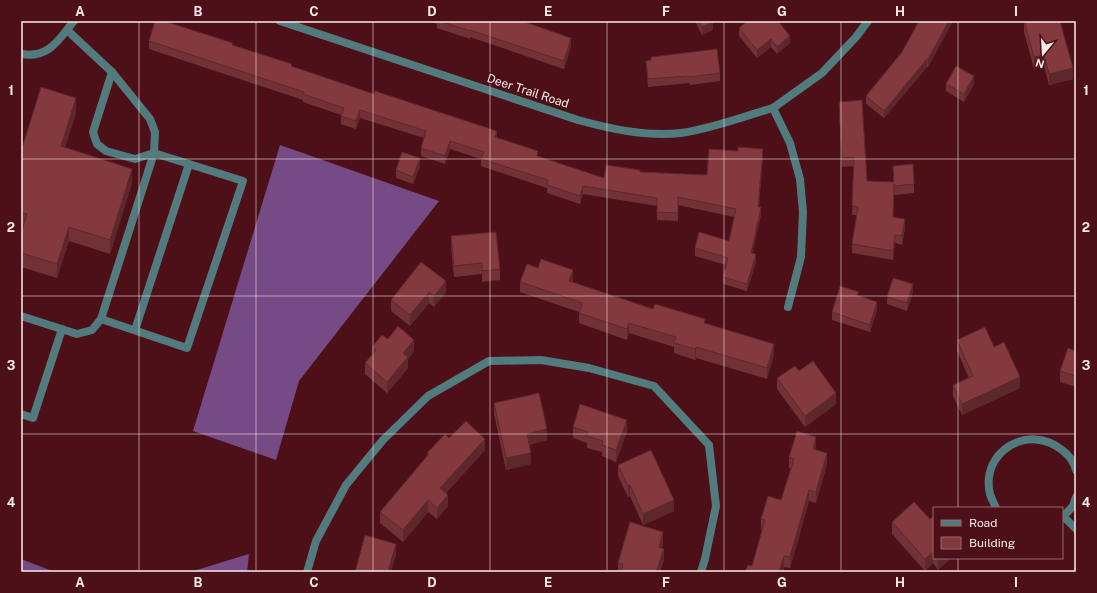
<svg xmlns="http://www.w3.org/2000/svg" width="1097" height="593" font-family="'Public Sans',sans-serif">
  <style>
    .forest { fill: #764a84 }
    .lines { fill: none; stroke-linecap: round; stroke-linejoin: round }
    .service { stroke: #517b7c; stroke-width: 8 }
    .minor { stroke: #517b7c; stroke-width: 8 }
    .wall { fill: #723136 }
    .shaded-wall { fill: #5c282c }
    .building { fill: #84393f; stroke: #5c282c }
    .grid { fill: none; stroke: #fcecec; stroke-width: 1; stroke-opacity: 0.55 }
    .labels { text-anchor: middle; stroke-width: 3; stroke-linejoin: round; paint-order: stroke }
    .street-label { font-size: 12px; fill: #fcecec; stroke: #4d1018 }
    .neatline { fill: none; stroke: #fcecec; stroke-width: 1.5 }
    .grid-label { font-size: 13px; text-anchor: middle; font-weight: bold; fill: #fcecec }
  </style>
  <rect width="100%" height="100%" fill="#4d1018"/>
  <g class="forest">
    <polygon points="280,145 439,201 299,381 276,460 193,431"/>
    <polygon points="249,554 247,572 190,572"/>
    <polygon points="21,559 55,572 21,572"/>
  </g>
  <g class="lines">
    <g class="service">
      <polyline points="112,72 93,132 97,144 106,151 135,159 154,153 189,164"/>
      <polyline points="21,316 77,334 92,330 101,319 154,153 155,132 150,119 112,72 67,30"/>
      <polyline points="101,319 187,348 243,181 189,164 135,330"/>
      <polyline points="21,414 33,418 62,329"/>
    </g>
    <g class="minor">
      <path d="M280,21L578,120C611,129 647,137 681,133C711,129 745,116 773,108"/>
      <path d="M21,54C49,59 59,39 74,21"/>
      <polyline points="788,307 801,257 803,212 800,179 790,143 773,108 822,73 856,37 868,21"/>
      <path d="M996,508C994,503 991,498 990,494C980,451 1029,423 1062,450C1069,455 1074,462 1076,470"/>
      <polyline points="1064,517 1076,529"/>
      <polyline points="1062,518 1073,506 1076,497"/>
      <polyline points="307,572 316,541 346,485 383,440 428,396 489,361 541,360 589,368 654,386 709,445 716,506 705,559 701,572"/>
    </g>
  </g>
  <g class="wall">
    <polygon points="429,21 522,21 571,46 564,69 470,37 470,39 437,28 437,24"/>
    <polygon points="695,21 713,21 713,30 702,35"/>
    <polygon points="953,21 928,67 927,67 884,118 866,104 866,96"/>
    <polygon points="1024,21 1053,22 1073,79 1049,85 1044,66 1034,69 1024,32"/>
    <polygon points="739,28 790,43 777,54 771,47 757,58 739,36"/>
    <polygon points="149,41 233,45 292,67 497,138 538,156 604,178 640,172 707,175 763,157 759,207 761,215 752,253 756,262 747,291 723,284 723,277 726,265 695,256 695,248 729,241 734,217 678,205 678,221 657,220 657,206 583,194 580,204 547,193 547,188 481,166 481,159 450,149 445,164 421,156 421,148 424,138 360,118 356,129 341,124 341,115 303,102 303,100 149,49"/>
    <polygon points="646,61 720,73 720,81 690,85 689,83 648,87"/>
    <polygon points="946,84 974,84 964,102 946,91"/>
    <polygon points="839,102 867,181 893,182 893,166 914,184 914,193 894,195 894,193 893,217 905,228 902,245 895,243 893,260 852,253 852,244 857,215 852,215 854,166 842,167 839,110"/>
    <polygon points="76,113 65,147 132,183 110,254 69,241 57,278 21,267 21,233 23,227 21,227 21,144 23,145"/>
    <polygon points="420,166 413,184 396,178 396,170"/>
    <polygon points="451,236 500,269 500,280 482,282 482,274 454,277 451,247"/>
    <polygon points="421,262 446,292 434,307 429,303 410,326 391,311 391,300"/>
    <polygon points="573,280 573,282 653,309 705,323 774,354 767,379 696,358 695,360 674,353 674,347 629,333 627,340 579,323 579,312 520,292 520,282"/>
    <polygon points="913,292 907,311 887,304 887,297"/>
    <polygon points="859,296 877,310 870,332 832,320 832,312"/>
    <polygon points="388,339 414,351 408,359 408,368 387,393 365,374 365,363 372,354 372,347"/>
    <polygon points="957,340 994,347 1020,388 962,415 953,396 953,385 969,378 957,351"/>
    <polygon points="1076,351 1076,387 1060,382 1060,371"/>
    <polygon points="777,378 836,404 805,427 777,389"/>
    <polygon points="494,403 547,440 529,445 531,464 506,470 494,414"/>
    <polygon points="573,427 627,431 616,462 602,456 602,452 587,448 587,443 573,438"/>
    <polygon points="449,438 485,450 446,493 448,506 437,519 428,512 403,542 380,523 380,512 427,456 427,453"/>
    <polygon points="816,448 816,450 827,464 816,503 809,501 790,568 784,567 783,572 745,572 752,566 762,531 761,530 761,519 781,500 791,469 789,468 789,457"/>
    <polygon points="618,465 674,511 643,525 630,496 628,497 618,476"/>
    <polygon points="934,518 934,558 951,558 938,570 933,563 925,571 892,534 892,522 930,519"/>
    <polygon points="663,544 662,548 664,560 660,572 618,572 618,563"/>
  </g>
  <g class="shaded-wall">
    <polygon points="949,21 953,21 928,67 928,59"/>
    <polygon points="713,22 713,30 702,35 702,27"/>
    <polygon points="790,36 790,43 777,54 777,47"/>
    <polygon points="571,38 571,46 564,69 564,61"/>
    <polygon points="771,39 771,47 757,58 757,50"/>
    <polygon points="1044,55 1044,66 1034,69 1034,57"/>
    <polygon points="927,59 927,67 884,118 884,111"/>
    <polygon points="1073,68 1073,79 1049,85 1049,74"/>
    <polygon points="974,76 974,84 964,102 964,94"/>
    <polygon points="76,98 76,113 61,160 61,146"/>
    <polygon points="360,110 360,118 356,129 356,121"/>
    <polygon points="497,131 497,139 495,137"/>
    <polygon points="450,141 450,149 445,164 445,156"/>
    <polygon points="763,149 763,157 758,215 758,207"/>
    <polygon points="420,158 420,166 413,184 413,177"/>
    <polygon points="132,169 132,183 110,254 110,240"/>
    <polygon points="583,186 583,194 580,204 580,196"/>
    <polygon points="761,207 761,215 751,260 751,253"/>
    <polygon points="905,219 905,228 902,245 902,236"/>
    <polygon points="69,227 69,241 57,278 57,264"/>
    <polygon points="895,235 895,243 893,260 893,251"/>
    <polygon points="756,254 756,262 747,291 747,284"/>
    <polygon points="573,270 573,280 569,291 569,281"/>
    <polygon points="446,281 446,292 434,307 434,296"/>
    <polygon points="913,284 913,292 907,311 907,303"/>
    <polygon points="429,292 429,303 410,326 410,315"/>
    <polygon points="877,302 877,310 870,332 870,325"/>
    <polygon points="629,323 629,333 627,340 627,329"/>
    <polygon points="414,340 414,351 408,359 408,368 387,393 387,382 403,353"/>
    <polygon points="774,344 774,354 767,379 767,368"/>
    <polygon points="696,347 696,358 695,360 695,349"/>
    <polygon points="1020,377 1020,388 962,415 962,404"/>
    <polygon points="836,393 836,404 805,427 805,416"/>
    <polygon points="627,420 627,431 616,462 616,450"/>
    <polygon points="547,429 547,440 527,445 527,434"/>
    <polygon points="816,437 816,448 813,460 813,449"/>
    <polygon points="485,439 485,450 440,499 440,488"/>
    <polygon points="531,453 531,464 506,470 506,458"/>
    <polygon points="827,453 827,464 816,503 816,492"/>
    <polygon points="630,485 630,496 628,497 628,486"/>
    <polygon points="809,490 809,501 790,568 790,557"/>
    <polygon points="448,495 448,506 437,519 437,508"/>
    <polygon points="428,500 428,512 403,542 403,530"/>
    <polygon points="674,500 674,511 643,525 643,514"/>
    <polygon points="663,532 663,544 659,558 659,547"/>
    <polygon points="396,544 396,555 391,572 388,572"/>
    <polygon points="664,549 664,560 660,572 656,572"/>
    <polygon points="933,552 933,563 925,571 925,559"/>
    <polygon points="784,556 784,567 783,572 779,572"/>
    <polygon points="939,558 951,558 938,570 938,559"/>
  </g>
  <g class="building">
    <polygon points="155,21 164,21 233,43 232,45 292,64 291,66 374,94 375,91 497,131 495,137 538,151 537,156 604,178 606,165 640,170 640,172 707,175 709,149 738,151 738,147 763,149 758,207 761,207 751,253 756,254 747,284 723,277 728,258 695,248 699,232 729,241 736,209 678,197 678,213 657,212 657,198 583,186 580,196 547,185 548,180 481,159 484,152 450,141 445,156 421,148 426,131 360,110 356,121 341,116 344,108 303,94 304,92 149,41"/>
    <polygon points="440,21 522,21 571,38 564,61 470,30 470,31"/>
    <polygon points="699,21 713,21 713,22 702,27"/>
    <polygon points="747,21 778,21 790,36 777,47 771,39 757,50 739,28"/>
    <polygon points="919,21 949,21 928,59 927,59 884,111 866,96 902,52"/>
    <polygon points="1024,21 1052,21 1053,22 1060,21 1073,68 1049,74 1044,55 1034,57"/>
    <polygon points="717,49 720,73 690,77 689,76 648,79 646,61 651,60 651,57"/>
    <polygon points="956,66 974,76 964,94 946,84"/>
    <polygon points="41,87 76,98 61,146 132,169 110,240 69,227 57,264 21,253 21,233 27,214 21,212 21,144 23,145"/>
    <polygon points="862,100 867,181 894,182 893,166 913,164 914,184 894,186 894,184 893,217 905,219 902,236 895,235 893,251 852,244 858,207 852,206 854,157 842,158 839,102"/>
    <polygon points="402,152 420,158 413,177 396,170"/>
    <polygon points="496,232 500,269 482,271 482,263 454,266 451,236"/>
    <polygon points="541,259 573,270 569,281 653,309 655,304 705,319 704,323 774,344 767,368 696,347 695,349 674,343 676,337 629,323 627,329 579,313 583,303 520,282 527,264 538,268"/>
    <polygon points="421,262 446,281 434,296 429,292 410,315 391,300"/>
    <polygon points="893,278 913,284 907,303 887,297"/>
    <polygon points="840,286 859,292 857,295 877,302 870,325 832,312"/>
    <polygon points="398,326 414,340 403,353 408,357 387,382 365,363 376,350 372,347 382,335 388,339"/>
    <polygon points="985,327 994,347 1004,342 1020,377 962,404 953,385 973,376 957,340"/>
    <polygon points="1068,348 1076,351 1076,376 1060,371"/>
    <polygon points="813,361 836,393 805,416 777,378 795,366 799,371"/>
    <polygon points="539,393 547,429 527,434 531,453 506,458 494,403"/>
    <polygon points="580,404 627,420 616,450 602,445 603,441 587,436 588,432 573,427"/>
    <polygon points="466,421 485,439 440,488 448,495 437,508 428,500 403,530 380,512 429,454 427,453 445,434 449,438"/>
    <polygon points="797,431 816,437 813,449 827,453 816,492 809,490 790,557 784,556 779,572 745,572 748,565 752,566 765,520 761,519 768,496 781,500 794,459 789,457"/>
    <polygon points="651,450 674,500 643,514 630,485 628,486 618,465"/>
    <polygon points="914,502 930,519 933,517 934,518 934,554 933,552 925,559 892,522"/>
    <polygon points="630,522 663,532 659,547 664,549 656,572 621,572 623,564 618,563"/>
    <polygon points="365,535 396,544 388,572 355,572"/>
  </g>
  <path class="grid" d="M139,21V572M256,21V572M373,21V572M490,21V572M607,21V572M724,21V572M841,21V572M958,21V508M21,159H1076M21,296H1076M21,434H1076M958,558V572"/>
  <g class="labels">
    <g class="street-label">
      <text transform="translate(528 91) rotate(18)" y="4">Deer Trail Road</text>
    </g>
  </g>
  <rect width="1097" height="593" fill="none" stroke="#4d1018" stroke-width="44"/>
  <rect x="933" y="507" width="130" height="52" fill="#4d1018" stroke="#93686d"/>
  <rect x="941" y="520" width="20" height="6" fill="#517b7c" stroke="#93686d"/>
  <text x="969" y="527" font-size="12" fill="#fcecec">Road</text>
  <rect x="941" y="537" width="20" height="12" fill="#84393f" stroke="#93686d"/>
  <text x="969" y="547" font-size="12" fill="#fcecec">Building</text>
  <g transform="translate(1043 54) rotate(198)" stroke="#4d1018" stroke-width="3" paint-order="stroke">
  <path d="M0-3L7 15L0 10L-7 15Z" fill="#fcecec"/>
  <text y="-6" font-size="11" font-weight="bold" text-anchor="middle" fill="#fcecec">N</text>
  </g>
  <rect x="22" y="22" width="1053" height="549" class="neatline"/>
  <g class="grid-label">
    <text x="80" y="16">A</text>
    <text x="198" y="16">B</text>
    <text x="314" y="16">C</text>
    <text x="432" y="16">D</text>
    <text x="548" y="16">E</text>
    <text x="666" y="16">F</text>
    <text x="782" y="16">G</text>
    <text x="900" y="16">H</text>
    <text x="1016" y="16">I</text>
    <text x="11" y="95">1</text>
    <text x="1086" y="95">1</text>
    <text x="11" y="232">2</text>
    <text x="1086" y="232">2</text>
    <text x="11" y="370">3</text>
    <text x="1086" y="370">3</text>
    <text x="11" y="507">4</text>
    <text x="1086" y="507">4</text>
    <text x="80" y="587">A</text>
    <text x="198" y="587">B</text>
    <text x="314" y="587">C</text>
    <text x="432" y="587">D</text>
    <text x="548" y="587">E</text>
    <text x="666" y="587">F</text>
    <text x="782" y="587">G</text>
    <text x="900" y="587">H</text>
    <text x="1016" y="587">I</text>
  </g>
</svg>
